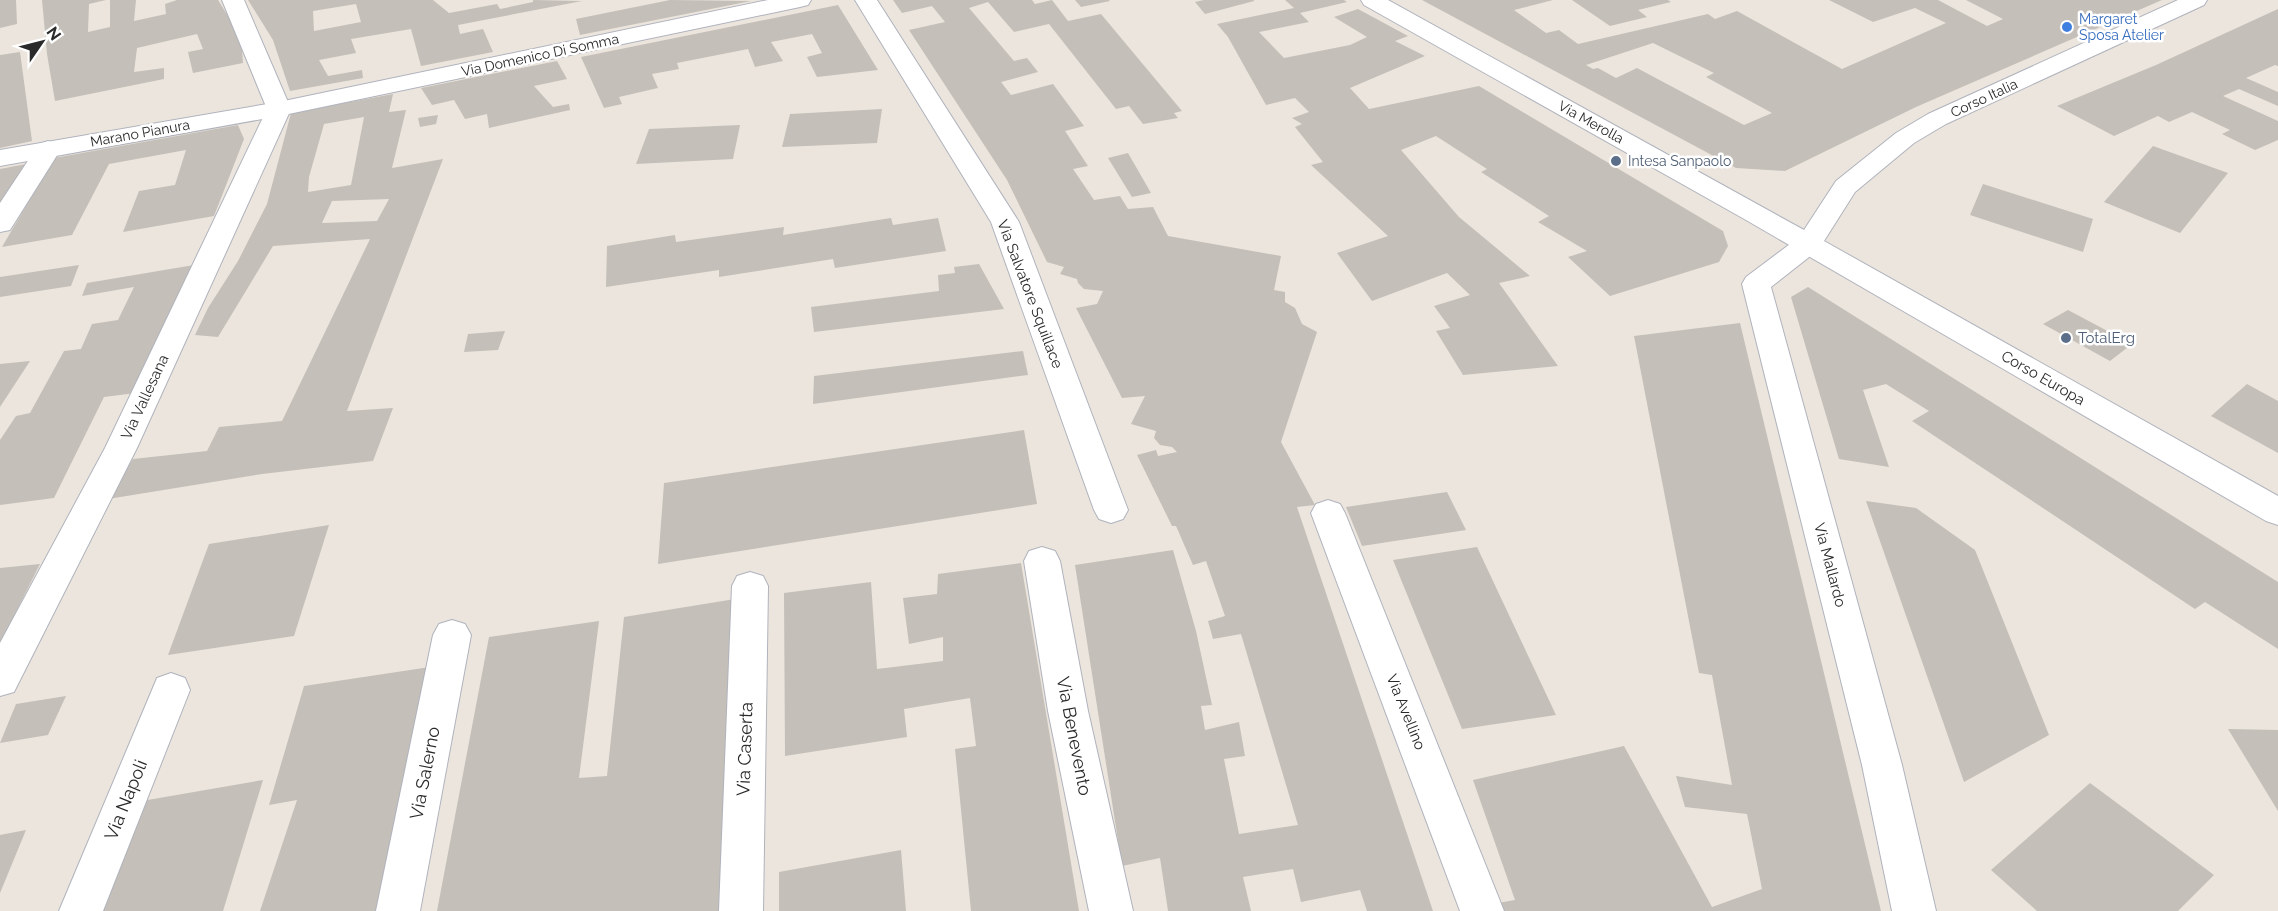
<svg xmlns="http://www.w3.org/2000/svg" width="2278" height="911" font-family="Raleway,sans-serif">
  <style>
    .building { fill: #c4bfb8; fill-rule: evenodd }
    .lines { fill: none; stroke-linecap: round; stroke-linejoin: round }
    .street-casing { stroke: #b0b3bd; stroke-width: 2 }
    .secondary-casing { stroke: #b0b3bd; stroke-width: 2 }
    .street { fill: #fff; fill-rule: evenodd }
    .secondary { fill: #fff; fill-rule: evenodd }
    .shop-dot { fill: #3f7fe0; stroke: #fff; stroke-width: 2 }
    .service-dot { fill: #5c6f8a; stroke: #fff; stroke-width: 2 }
    .labels { text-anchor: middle; stroke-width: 5; stroke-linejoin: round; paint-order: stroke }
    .far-shop-label { font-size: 14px; fill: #366cbe; stroke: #fff; text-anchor: start }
    .far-street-label { font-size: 14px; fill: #2a2a2a; stroke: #fff }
    .far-service-label { font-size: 14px; fill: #4e5e75; stroke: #fff; text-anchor: start }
    .street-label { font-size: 15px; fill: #2a2a2a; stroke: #fff }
    .service-label { font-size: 15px; fill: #4e5e75; stroke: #fff; text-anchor: start }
    .near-street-label { font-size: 18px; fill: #2a2a2a; stroke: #fff }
  </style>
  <rect width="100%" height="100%" fill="#ebe5dd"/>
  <g class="building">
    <polygon points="0,0 16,0 17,24 0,28"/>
    <polygon points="42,0 106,0 89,4 88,32 110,27 110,0 136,0 134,21 166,14 165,4 177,0 218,0 241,37 243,63 193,73 188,52 203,49 197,34 137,48 134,72 164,68 164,79 55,101 47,54"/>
    <path d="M248,0H433L449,13L497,4L500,9L533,2V0L582,1L458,25L460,34L483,29L493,52L421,66L411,29L351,39L356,53L319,60L328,76L362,70L363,78L290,91L273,40ZM356,4L361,22L314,31L313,11Z"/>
    <polygon points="670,0 751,1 580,35 576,19"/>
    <polygon points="893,0 1032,0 1035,4 1052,0 1068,21 1101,14 1182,111 1174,113 1178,118 1143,124 1129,106 1116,109 1049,24 1014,32 988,2 969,8 1014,61 1027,58 1038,72 1001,82 1011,95 1053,84 1084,126 1065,131 1088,166 1073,169 1094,200 1120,196 1128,209 1153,207 1168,236 1281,256 1274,290 1285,292 1285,302 1295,308 1302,324 1317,332 1281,442 1315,505 1297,507 1433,911 1367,911 1360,890 1301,902 1293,869 1243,877 1251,911 1168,911 1160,858 1122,866 1075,565 1173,550 1196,631 1212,705 1201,706 1205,730 1239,722 1245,756 1224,759 1239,834 1298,825 1241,634 1213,639 1208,621 1225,616 1206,561 1193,565 1176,526 1172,526 1137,455 1156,450 1158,456 1177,452 1172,447 1160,445 1154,438 1156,431 1131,424 1145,396 1122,398 1076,308 1097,304 1103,291 1084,289 1078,283 1077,279 1060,274 1064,267 1047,262 1007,180 909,30 945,22 932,6 902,13"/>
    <polygon points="1075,0 1109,0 1110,1 1081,7"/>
    <polygon points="1204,0 1254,0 1254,1 1205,14 1195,2"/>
    <polygon points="1285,0 1344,0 1347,2 1300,13 1309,22 1259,32 1284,58 1350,45 1367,37 1334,17 1358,9 1408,36 1395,41 1425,56 1350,88 1369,109 1479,86 1723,231 1728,246 1719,262 1610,296 1568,257 1587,251 1538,222 1549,216 1481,172 1487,169 1436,136 1401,150 1459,217 1530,276 1499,283 1558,366 1463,375 1436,331 1450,328 1434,306 1470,295 1447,273 1372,301 1337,253 1388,236 1311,165 1323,162 1295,127 1302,124 1292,118 1309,112 1295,98 1266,105 1228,37 1217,24 1294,8"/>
    <path d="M1422,0H1553L1514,10L1546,33L1559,30L1578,44L1708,14L1715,19L1737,11L1842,69L1946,23L1915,8L1873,22L1829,0H1938L1987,26L2003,19L1966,0H2162L1916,107L1785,171L1736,168ZM1653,43L1714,73L1706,77L1772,113L1744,125L1637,68L1616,78L1598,68L1593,69L1586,65Z"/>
    <polygon points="1572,0 1668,0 1671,2 1638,10 1647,17 1610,26"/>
    <polygon points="838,5 878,70 817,77 807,57 822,53 812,34 771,42 783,61 755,67 748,49 677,63 679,69 652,74 658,88 619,97 622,104 604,108 581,57"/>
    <polygon points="2278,9 2278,66 2275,65 2246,78 2278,92 2278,106 2239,89 2223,96 2278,121 2278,140 2255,150 2222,134 2230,130 2192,112 2169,122 2158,116 2114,136 2057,106 2156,65"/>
    <polygon points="20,52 32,141 0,148 0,55"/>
    <polygon points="557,61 567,79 534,86 553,107 569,104 570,110 489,128 487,114 465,119 454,100 432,105 421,88"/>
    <path d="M393,94L389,112L406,110L392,168L443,159L347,411L393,408L373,461L262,474L108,499L133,459L207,451L219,427L282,421L370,239L273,246L218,337L195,335L208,308L238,261L267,204L291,113ZM364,117L351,185L308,192L309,177L324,124ZM389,199L377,221L322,223L332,201Z"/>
    <polygon points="882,109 877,143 782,147 790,114"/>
    <polygon points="438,115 436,124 420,127 418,118"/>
    <polygon points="238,125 244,139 214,216 123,232 139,191 175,185 186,150 109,164 72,235 2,247 54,158"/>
    <polygon points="740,125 733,159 636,164 649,129"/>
    <polygon points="2153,146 2228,173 2180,233 2104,202"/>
    <polygon points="1128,153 1151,193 1132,197 1108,158"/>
    <polygon points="26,164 0,206 0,169"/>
    <polygon points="1983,184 2093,219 2083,252 1970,215"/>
    <polygon points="891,218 893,225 938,218 946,251 835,268 833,259 719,277 719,270 606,287 607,246 675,235 676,242 784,227 783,235"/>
    <polygon points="979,264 1004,309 814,332 811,307 939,291 938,275 955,273 954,267"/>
    <polygon points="79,265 71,286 0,297 0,277"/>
    <polygon points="194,265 136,393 104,397 54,498 0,505 0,440 16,416 30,413 64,351 81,349 92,324 118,320 134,287 82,296 87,283"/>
    <polygon points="1808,287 2278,582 2278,649 2205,602 2195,609 1912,421 1929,411 1886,384 1863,390 1889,467 1839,459 1791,297"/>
    <polygon points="2068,310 2132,344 2110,361 2043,324"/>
    <polygon points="1740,323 1881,911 1501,911 1498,903 1515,900 1473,780 1624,746 1712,907 1762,889 1747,814 1685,807 1676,776 1732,785 1712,675 1699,673 1634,336"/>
    <polygon points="505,331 498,350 464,352 468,334"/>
    <polygon points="1023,351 1028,375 813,404 814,376"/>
    <polygon points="30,361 0,407 0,364"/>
    <polygon points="2247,384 2278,401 2278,453 2211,416"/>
    <polygon points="1024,430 1037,504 658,564 664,483"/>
    <polygon points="1447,492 1466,530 1362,546 1346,507"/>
    <polygon points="1866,501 1916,508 1975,550 2049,735 1964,782"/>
    <polygon points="329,525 294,636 168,655 209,544"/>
    <polygon points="1477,547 1556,715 1462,729 1393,560"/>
    <polygon points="1021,563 1079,911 971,911 955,749 976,746 970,698 904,709 907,737 785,756 784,593 871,582 877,669 943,661 943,637 909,644 903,598 937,594 938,574"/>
    <polygon points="40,564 0,644 0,568"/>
    <polygon points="735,599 728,911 437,911 489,637 599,621 579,778 607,776 624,617"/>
    <polygon points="430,667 377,911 260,911 297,800 269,805 304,686"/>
    <polygon points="66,696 48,735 0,743 16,704"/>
    <polygon points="2228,729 2278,730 2278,811"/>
    <polygon points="263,780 223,911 91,911 136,802"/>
    <polygon points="2090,783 2214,875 2178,911 2037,911 1991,870"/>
    <polygon points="26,830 0,893 0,835"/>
    <polygon points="901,850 906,911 779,911 779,872"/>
  </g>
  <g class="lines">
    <g class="street-casing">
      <g id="street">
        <polygon points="222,0 244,0 291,109 137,448 14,692 0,696 0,643 105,448 267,109"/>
        <polygon points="855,0 877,0 1019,222 1128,510 1123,519 1111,523 1099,519 1094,510 991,222"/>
        <polygon points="48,141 57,144 61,149 10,230 0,232 0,203 39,144"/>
        <polygon points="1808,235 1818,238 1822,244 1818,250 1771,287 1902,765 1936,911 1892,911 1862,765 1742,284 1746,277 1798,238"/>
        <polygon points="1328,500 1340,504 1345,513 1504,911 1460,911 1311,513 1316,504"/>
        <polygon points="1042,547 1055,551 1060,561 1088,711 1133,911 1089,911 1048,711 1024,561 1029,551"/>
        <polygon points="750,572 763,576 768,586 763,911 719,911 732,586 737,576"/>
        <polygon points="452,620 465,624 471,635 420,911 376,911 433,635 439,624"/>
        <polygon points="171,673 185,678 190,690 103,911 59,911 152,690 157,678"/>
      </g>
    </g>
    <g class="secondary-casing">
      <g id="secondary">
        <polygon points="768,0 811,0 808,5 800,7 279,116 0,166 0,150 279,102"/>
        <polygon points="1361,0 1388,0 1804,230 1836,181 1896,133 1928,114 2178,0 2207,0 2204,5 1946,124 1914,143 1855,192 1824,241 2278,496 2278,525 2266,521 1746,220 1364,5"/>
      </g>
    </g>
    <use href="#street" class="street"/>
    <use href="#secondary" class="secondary"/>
  </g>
  <circle class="shop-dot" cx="2067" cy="27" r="6"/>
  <g class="service-dot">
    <circle cx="1616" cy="161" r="6"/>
    <circle cx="2066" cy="338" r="6"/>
  </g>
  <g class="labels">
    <g class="far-shop-label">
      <text x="2079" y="24">Margaret<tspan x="2079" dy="16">Sposa Atelier</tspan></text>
    </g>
    <g class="far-street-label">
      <text transform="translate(540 55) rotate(-12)" y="5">Via Domenico Di Somma</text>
      <text transform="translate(1984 98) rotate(-25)" y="5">Corso Italia</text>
      <text transform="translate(1591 122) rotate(29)" y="5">Via Merolla</text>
      <text transform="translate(140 133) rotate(-10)" y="5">Marano Pianura</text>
    </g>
    <g class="far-service-label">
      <text x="1628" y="166">Intesa Sanpaolo</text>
    </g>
    <g class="street-label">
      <text transform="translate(1030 294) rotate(69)" y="5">Via Salvatore Squillace</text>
      <text transform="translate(2043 378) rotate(30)" y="5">Corso Europa</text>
      <text transform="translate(145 397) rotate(-65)" y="5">Via Vallesana</text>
      <text transform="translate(1830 565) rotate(75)" y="5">Via Mallardo</text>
      <text transform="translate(1406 712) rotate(68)" y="5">Via Avellino</text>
    </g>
    <g class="service-label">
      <text x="2078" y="343">TotalErg</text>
    </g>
    <g class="near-street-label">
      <text transform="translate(1074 736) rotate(79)" y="6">Via Benevento</text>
      <text transform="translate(745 749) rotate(-88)" y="6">Via Caserta</text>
      <text transform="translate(425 773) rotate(-79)" y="6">Via Salerno</text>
      <text transform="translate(126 800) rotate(-68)" y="6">Via Napoli</text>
    </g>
  </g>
  <g transform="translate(42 42) rotate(55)" stroke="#ffffff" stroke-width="4.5" paint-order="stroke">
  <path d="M0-4.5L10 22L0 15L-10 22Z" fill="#2a2a2a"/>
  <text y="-9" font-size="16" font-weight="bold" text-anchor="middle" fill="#2a2a2a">N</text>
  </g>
</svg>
